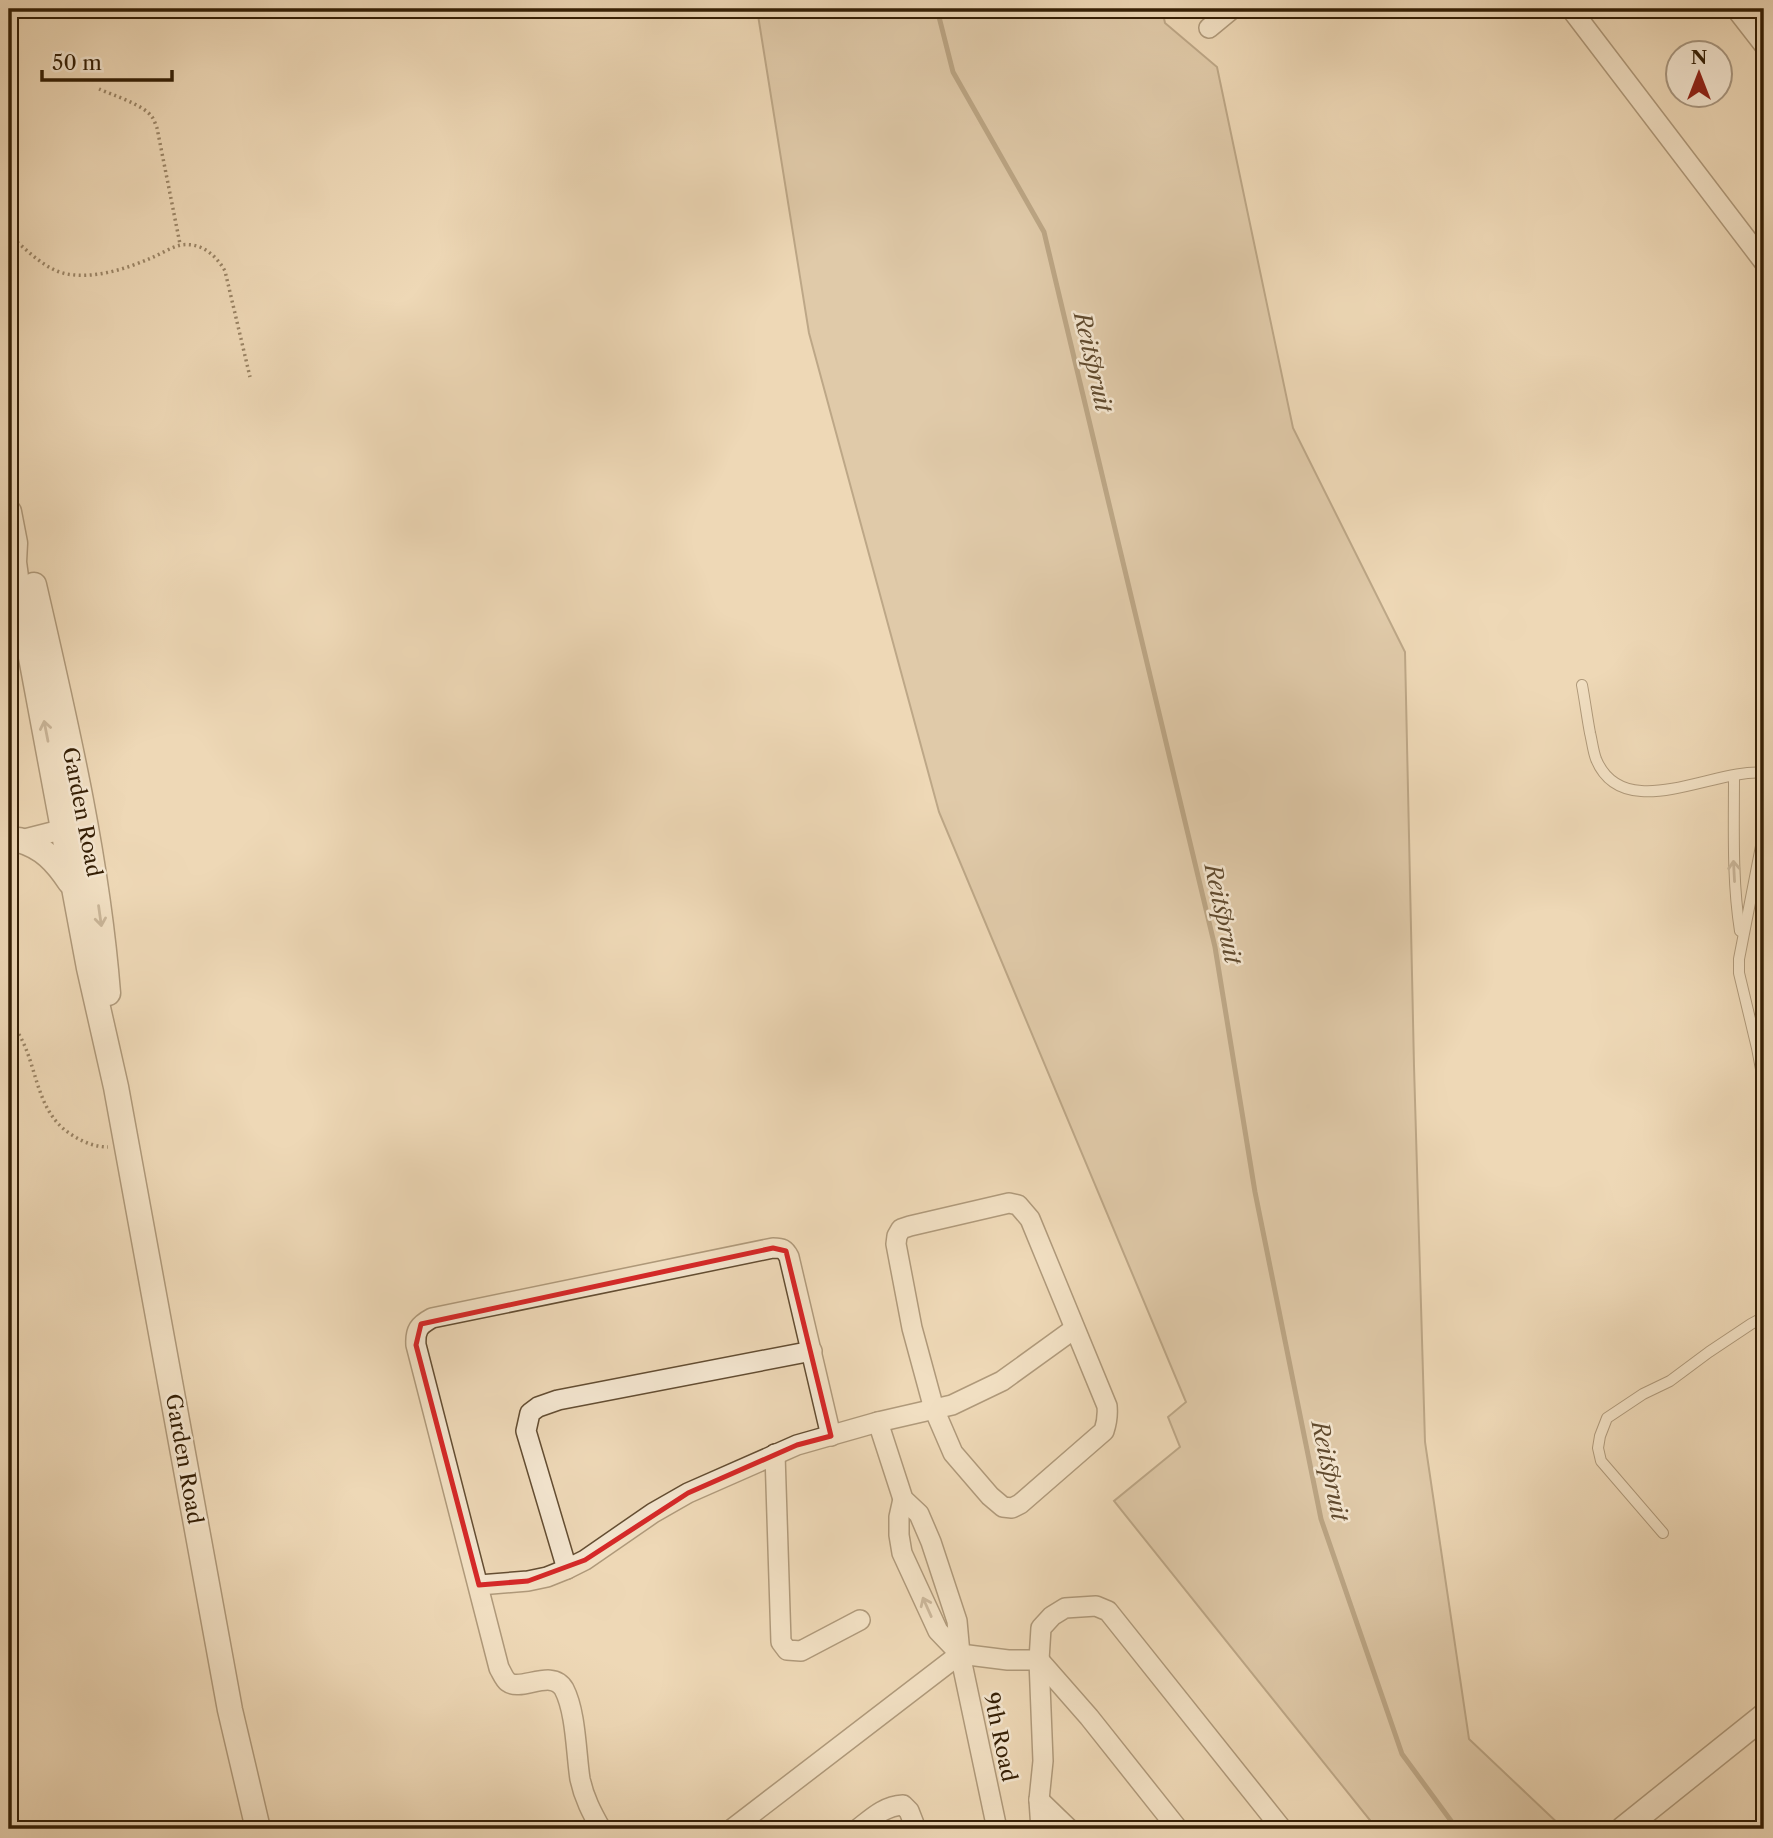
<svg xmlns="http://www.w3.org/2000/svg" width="1773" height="1838" font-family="'Libre Caslon Text',serif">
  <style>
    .green { fill: #cfb999; stroke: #826c4f; stroke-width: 2 }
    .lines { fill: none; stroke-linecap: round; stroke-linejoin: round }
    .stream { stroke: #7e684b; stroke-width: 5 }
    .service-casing { stroke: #634d32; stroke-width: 12 }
    .minor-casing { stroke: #634d32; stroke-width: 22 }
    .tertiary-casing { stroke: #634d32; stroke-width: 27 }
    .path { stroke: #351f05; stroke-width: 3.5; stroke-dasharray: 2 3.5; stroke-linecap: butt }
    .service { stroke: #f4e6d0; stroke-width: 10 }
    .minor { stroke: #f4e6d0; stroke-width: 19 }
    .tertiary { stroke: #f4e6d0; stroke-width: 24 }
    .oneway { stroke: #9e8c75 }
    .marked { fill: none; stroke: #d62828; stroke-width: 5; stroke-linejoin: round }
    .labels { text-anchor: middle; stroke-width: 5; stroke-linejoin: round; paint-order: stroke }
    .street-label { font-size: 21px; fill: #351f05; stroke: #f4e6d0 }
    .water-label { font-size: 23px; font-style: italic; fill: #604a2e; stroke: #f4e6d0 }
  </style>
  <rect width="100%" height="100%" fill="#eed8b7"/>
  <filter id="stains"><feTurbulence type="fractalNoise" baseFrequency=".00286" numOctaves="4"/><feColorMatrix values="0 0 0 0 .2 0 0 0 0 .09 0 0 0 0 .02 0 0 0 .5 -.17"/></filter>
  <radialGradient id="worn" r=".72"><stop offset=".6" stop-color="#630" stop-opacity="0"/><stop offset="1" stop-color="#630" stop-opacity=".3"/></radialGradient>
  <polygon class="green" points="757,9 1162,9 1165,23 1217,67 1293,428 1405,652 1414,1066 1425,1442 1469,1739 1564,1829 1377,1829 1114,1501 1180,1447 1168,1417 1186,1402 939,812 809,333"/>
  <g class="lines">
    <polyline class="stream" points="937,9 953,72 1044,232 1215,947 1255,1192 1321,1519 1402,1754 1457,1829"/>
    <g class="service-casing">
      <g id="service">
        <path d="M1764,644C1759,651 1763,660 1764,668"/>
        <path d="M1582,685C1585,701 1587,717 1590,733C1592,741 1593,751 1596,759C1623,826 1716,767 1764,773"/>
        <path d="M1734,776C1734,828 1732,880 1740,931"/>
        <polyline points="1764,831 1739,959 1739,973 1757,1048 1764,1085"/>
        <polyline points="1663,1533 1601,1461 1598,1448 1600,1436 1607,1418 1643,1394 1670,1381 1709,1352 1751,1324 1764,1317"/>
      </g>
    </g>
    <g class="minor-casing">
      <g id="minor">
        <polyline points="1571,9 1764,262"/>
        <polyline points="1736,9 1764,45"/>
        <polyline points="1209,28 1232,9"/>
        <polyline points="17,841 76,826"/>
        <path d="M1009,1203L1018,1205L1030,1219L1107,1406C1108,1416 1107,1422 1104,1431L1020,1504L1012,1508L1003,1507L990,1496L953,1453L934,1409L912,1328L896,1244L897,1236L901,1229L910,1226Z"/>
        <polyline points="878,1422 903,1499 919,1514 931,1542 957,1621 960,1654 997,1829"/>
        <polyline points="775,1454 781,1642 787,1650 801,1651 860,1620"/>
        <polyline points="903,1499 899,1517 899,1535 902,1553 938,1631 960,1654 1008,1660 1039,1660 1089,1717 1178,1829"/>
        <polyline points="567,1569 526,1431 530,1413 538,1407 558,1400 812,1351"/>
        <polyline points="479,1585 528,1581 547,1577 567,1569 585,1560 653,1513 688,1493 797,1445 878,1422 952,1405 1002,1381 1074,1329"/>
        <polyline points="1039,1800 1069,1829"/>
        <path d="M601,1829C592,1813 584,1798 580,1779C576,1753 576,1712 564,1689C552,1668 521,1692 508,1682C504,1679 502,1673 499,1668L416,1345C415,1330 419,1325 432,1318L773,1248C782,1248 785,1249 789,1257L831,1436"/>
        <polyline points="732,1829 960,1654"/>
        <path d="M858,1829C872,1818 884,1806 903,1805L909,1811L916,1829"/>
        <polyline points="1041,1829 1039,1800 1043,1761 1039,1660 1041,1628 1052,1616 1065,1608 1096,1606 1108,1611 1282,1829"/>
      </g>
    </g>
    <g class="tertiary-casing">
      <g id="tertiary">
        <polyline points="9,512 15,543 14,562 16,577 89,968 116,1087 230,1710 258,1829"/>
        <path d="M34,585C65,720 97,854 108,993"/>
        <path d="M19,840C43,847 56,861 70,882"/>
        <polyline points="1623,1829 1764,1716"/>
      </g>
    </g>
    <g class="path">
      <path d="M99,89C113,95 144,105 152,117C154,119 156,126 157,128L180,244"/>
      <path d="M9,235C26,249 45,270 67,274C94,279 126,269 151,258C161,254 171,247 181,245C201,242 216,255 225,271L250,377"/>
      <path d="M9,1021C40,1054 30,1109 72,1135C83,1142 95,1147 108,1147"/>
    </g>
    <use href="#service" class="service"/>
    <use href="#minor" class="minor"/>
    <use href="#tertiary" class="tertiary"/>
  </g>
  <defs><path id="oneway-shaft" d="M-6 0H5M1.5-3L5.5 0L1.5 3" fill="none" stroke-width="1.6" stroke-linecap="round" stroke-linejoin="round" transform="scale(1.75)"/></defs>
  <g class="oneway">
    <use href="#oneway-shaft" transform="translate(46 731) rotate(-101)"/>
    <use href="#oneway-shaft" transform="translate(1734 871) rotate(-93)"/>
    <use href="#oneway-shaft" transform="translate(100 916) rotate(82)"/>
    <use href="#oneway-shaft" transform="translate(927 1607) rotate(-114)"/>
  </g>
  <path d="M0 0H1773V1838H0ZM773,1248L786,1251L831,1436L797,1445L688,1493L585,1560L528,1581L479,1585L416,1345L421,1324Z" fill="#eed8b7" fill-opacity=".55" fill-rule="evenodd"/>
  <path class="marked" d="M773,1248L786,1251L831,1436L797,1445L688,1493L585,1560L528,1581L479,1585L416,1345L421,1324Z"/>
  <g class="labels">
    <g class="street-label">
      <text transform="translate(82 812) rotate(79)" y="7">Garden Road</text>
      <text transform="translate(184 1459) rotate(80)" y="7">Garden Road</text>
      <text transform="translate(1000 1737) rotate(78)" y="7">9th Road</text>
    </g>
    <g class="water-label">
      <text transform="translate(1093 362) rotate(77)" y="8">Reitspruit</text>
      <text transform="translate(1223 914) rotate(78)" y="8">Reitspruit</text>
      <text transform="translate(1330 1471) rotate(78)" y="8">Reitspruit</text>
    </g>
  </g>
  <rect width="1773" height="1838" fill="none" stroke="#eed8b7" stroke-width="35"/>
  <rect x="10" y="10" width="1752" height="1817" fill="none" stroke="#351f05" stroke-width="3.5"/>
  <rect x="18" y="18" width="1738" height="1803" fill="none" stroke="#351f05" stroke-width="2"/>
  <g transform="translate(1699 74)"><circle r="33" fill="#f4e6d0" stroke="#a8967f" stroke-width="2"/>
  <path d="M0-5L12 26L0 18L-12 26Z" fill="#8f2418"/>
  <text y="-10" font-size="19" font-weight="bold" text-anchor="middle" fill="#351f05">N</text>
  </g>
  <path d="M42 70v10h130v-10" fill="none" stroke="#351f05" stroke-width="3.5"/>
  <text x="52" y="70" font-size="21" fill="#351f05" stroke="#f4e6d0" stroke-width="5" paint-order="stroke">50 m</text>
  <rect width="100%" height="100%" filter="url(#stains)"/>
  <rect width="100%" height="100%" fill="url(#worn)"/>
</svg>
